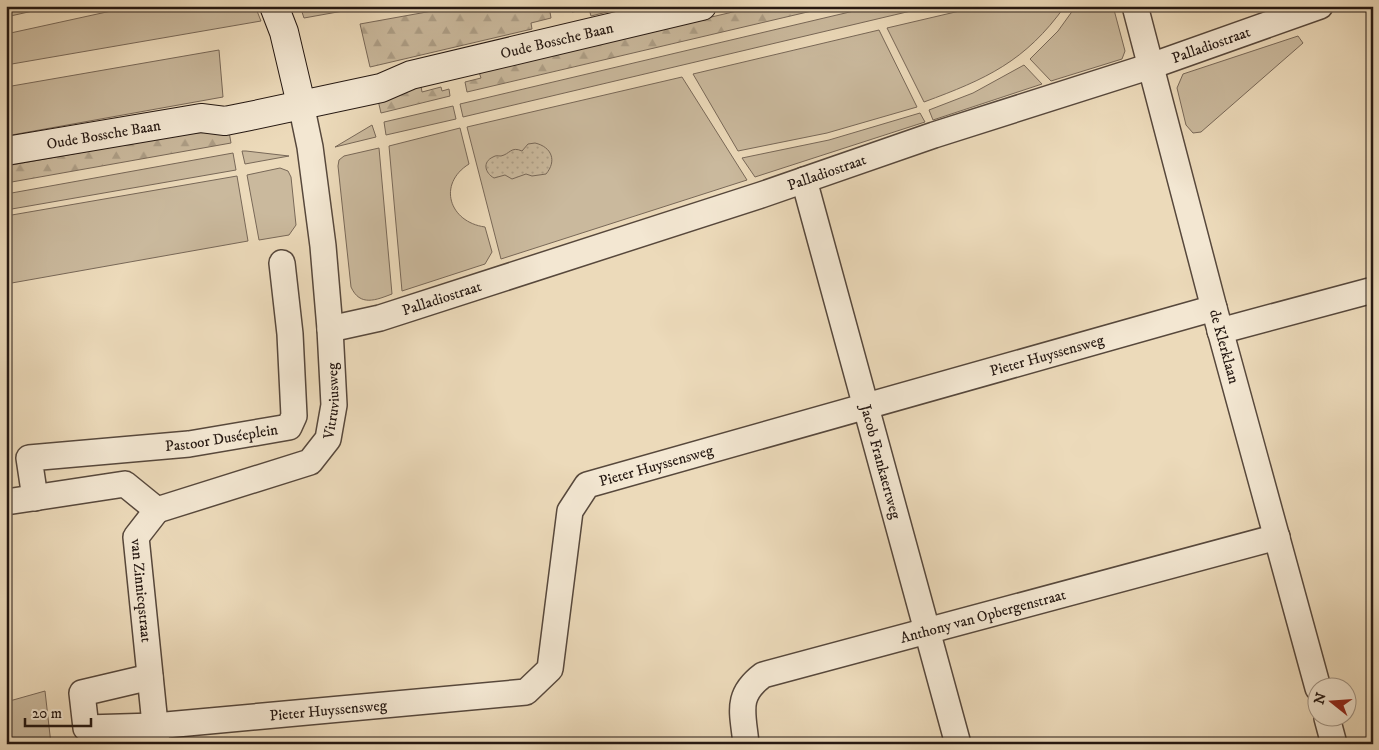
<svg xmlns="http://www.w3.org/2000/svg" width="1379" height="750" font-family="'IM FELL DW Pica',serif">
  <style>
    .green { fill: #cab99d; stroke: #786858 }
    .forest { fill: url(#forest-firs); stroke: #786858 }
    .park { fill: url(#park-dots); stroke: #786858 }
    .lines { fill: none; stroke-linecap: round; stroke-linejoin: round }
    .street-casing { stroke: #57483c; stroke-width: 28 }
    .secondary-casing { stroke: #251812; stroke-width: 30 }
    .street { stroke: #f3e7d2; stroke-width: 25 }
    .secondary { stroke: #f3e7d2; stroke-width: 28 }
    .labels { text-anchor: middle; stroke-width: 4; stroke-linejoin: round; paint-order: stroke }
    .street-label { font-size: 15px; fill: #251812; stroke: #f3e7d2 }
  </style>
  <defs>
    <pattern id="forest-firs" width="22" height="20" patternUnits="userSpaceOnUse" patternTransform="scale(1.25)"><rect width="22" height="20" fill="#cab99d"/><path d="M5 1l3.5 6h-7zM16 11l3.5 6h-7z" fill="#ad9e86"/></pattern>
    <pattern id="park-dots" width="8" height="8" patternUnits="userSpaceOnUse" patternTransform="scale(1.25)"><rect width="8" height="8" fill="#cab99d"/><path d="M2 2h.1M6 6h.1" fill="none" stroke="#ad9e86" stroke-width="1.8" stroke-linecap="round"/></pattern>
  </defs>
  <rect width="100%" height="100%" fill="#ecdaba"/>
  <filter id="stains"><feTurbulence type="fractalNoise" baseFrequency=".004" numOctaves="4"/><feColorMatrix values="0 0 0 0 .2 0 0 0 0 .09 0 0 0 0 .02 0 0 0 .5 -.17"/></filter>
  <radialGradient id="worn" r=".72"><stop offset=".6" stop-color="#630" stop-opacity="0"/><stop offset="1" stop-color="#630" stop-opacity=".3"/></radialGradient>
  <g class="green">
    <polygon points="134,6 255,6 261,21 6,65 6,34"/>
    <polygon points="300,6 371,6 304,18"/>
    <polygon points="875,6 932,6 463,117 460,104"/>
    <path d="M981,6H1065C1025,62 986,79 924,102L887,28Z"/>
    <polygon points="1076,6 1113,6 1125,51 1122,59 1051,81 1030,59 1058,31"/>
    <polygon points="879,30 917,107 827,133 738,151 693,74"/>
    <polygon points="1298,36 1303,43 1201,132 1193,133 1186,125 1177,88 1183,74"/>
    <polygon points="219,50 223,97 6,136 6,87"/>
    <polygon points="1024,65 1042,84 933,120 929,110 973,93"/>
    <polygon points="682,77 747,180 501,259 467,127"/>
    <polygon points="453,106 456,119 386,135 384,122"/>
    <polygon points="920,113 925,122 755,177 742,158 829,140"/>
    <polygon points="372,125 376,137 335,147"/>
    <path d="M460,128L469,164C437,184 449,222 485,227L492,252L485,264L402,291L389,146Z"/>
    <path d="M379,148L392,294C376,300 360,307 351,287L338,166L339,160L344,156Z"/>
    <polygon points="242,151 246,151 289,156 245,164"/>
    <polygon points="233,153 236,170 6,210 6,194"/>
    <polygon points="280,168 288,171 291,177 296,225 289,235 259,240 247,175"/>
    <polygon points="237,176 248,241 6,284 6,216"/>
    <polygon points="45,691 51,744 6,744 6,702"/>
  </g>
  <g class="forest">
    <polygon points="6,6 55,6 6,17"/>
    <polygon points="460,6 549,6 551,18 531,23 532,29 370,67 360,24"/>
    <polygon points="558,6 631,6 591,16 589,9 572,12 571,8 559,11"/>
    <polygon points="758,6 833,6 467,92 465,82 481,78 479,72"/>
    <polygon points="421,86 422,92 441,87 442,91 449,89 450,96 381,113 377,96"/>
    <polygon points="228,126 231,143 6,183 6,166"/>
  </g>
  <path class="park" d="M535,143C552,147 557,161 546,174L532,176L526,174L512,179L505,175L494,178C485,173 482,162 493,157C496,155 498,156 501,156C510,154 511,146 522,151L528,144Z"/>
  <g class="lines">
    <g class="street-casing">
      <g id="street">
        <path id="s1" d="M1135,6L1214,308L1318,688"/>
        <path id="s2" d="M804,180L958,744"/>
        <path id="s3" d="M330,329L380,318L761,195L934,135L1151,66L1320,6"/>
        <polyline points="1220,331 1373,290"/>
        <path id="s4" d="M35,498L29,458L189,444L289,427L294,416L290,334L282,263"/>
        <polyline points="6,502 125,484 157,510"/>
        <path id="s5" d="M157,510L310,462L328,439L334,405L330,329L323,246L310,147L301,104"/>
        <path id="s6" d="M157,510L136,537L157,744"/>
        <path id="s7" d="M150,677L82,693L86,728L155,726L526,692L550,669L570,511L587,485L1214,308"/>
        <polyline points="1327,718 1334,744"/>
        <path id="s8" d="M746,744C743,712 735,696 763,675L1277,537"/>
      </g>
    </g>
    <g class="secondary-casing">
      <g id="secondary">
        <polyline points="274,6 284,32 301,104"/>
        <path id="s9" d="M6,151L201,118L225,121L250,116L381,88L411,75L702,6"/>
      </g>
    </g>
    <use href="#street" class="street"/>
    <use href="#secondary" class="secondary"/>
  </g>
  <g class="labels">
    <g class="street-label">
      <text dy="5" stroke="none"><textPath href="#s9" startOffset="564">Oude Bossche Baan</textPath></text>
      <text dy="5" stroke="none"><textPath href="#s3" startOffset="926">Palladiostraat</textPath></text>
      <text dy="5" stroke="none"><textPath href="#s9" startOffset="99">Oude Bossche Baan</textPath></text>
      <text dy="5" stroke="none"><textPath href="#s3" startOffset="521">Palladiostraat</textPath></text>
      <text dy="5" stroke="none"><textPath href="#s3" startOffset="116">Palladiostraat</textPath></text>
      <text dy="5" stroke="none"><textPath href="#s1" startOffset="352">de Klerklaan</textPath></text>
      <text dy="5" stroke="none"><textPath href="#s7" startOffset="1248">Pieter Huyssensweg</textPath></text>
      <text dy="5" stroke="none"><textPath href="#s5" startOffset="228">Vitruviusweg</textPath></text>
      <text dy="5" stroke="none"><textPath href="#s4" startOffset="234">Pastoor Duséeplein</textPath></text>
      <text dy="5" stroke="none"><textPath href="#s2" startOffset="292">Jacob Frankaertweg</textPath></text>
      <text dy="5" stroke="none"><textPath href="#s7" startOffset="842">Pieter Huyssensweg</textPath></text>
      <text dy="5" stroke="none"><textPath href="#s6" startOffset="88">van Zinnicqstraat</textPath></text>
      <text dy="5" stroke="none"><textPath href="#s8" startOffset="304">Anthony van Opbergenstraat</textPath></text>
      <text dy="5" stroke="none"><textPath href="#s7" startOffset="348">Pieter Huyssensweg</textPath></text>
    </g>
  </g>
  <rect width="1379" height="750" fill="none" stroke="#ecdaba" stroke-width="25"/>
  <rect x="8" y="8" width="1364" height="735" fill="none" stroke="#251812" stroke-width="2.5"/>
  <rect x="12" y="12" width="1354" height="725" fill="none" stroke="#251812"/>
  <g transform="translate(1332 702) rotate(287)"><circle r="24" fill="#f3e7d2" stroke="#a19485"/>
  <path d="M0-4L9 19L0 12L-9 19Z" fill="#8f2418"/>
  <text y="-8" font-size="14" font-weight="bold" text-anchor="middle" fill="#251812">N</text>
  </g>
  <path d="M25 718v8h66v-8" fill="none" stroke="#251812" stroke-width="2.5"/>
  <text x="32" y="718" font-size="15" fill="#251812" stroke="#f3e7d2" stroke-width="4" paint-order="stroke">20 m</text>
  <rect width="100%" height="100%" filter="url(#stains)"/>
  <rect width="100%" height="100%" fill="url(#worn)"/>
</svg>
